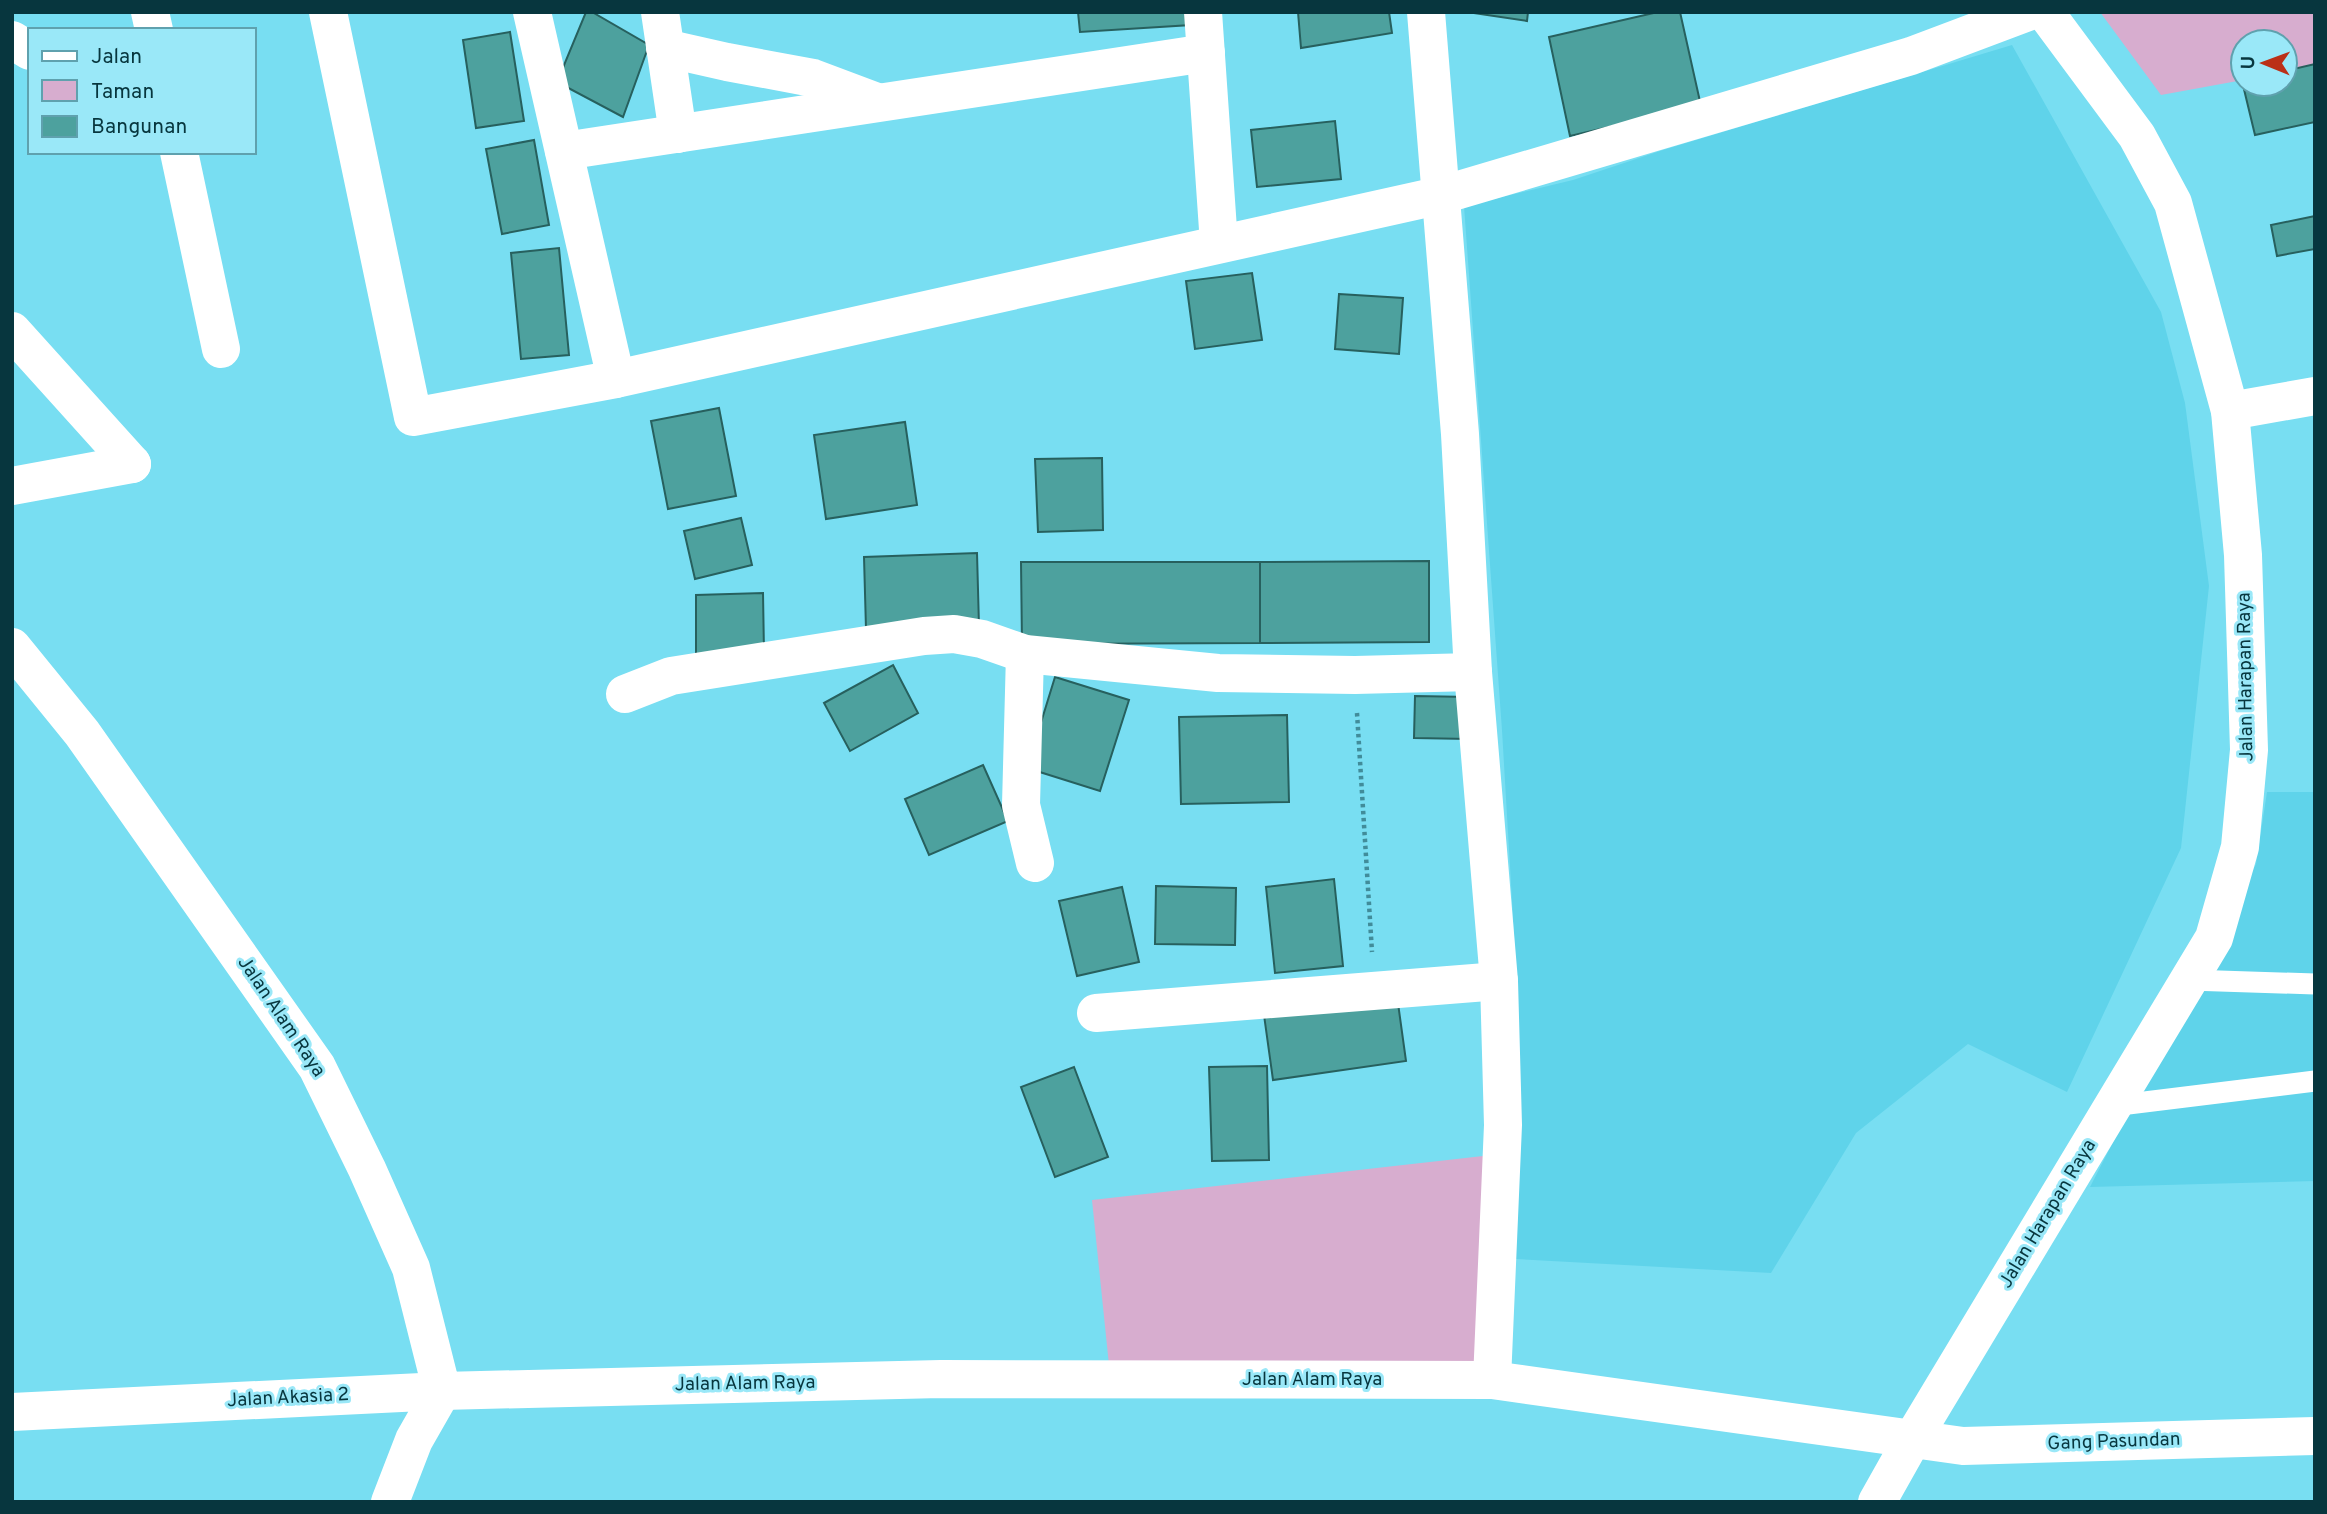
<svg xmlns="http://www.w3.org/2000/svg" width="2327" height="1514" viewBox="0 0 2327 1514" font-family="Overpass,sans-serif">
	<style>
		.built { fill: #5fd3ea }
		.green { fill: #d7adcf }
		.building { fill: #4da19e; stroke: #27605e; stroke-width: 2 }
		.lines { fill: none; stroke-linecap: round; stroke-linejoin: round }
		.path { stroke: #418c9a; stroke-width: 4.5; stroke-dasharray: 3.5 3.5; stroke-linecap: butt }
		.service { stroke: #fff; stroke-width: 21 }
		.minor { stroke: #fff; stroke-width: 38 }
		.tertiary { stroke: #fff; stroke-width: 38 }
		.primary { stroke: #fff; stroke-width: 38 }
		.labels { text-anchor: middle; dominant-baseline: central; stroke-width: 6; stroke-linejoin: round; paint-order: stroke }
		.street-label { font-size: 19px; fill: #07363e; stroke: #9ae8f8 }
	</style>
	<rect width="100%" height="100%" fill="#78def2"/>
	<g class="built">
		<path d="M2012,45L2161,312L2185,403L2209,586L2181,848L2067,1092L1968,1044L1856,1133L1771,1273L1516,1259L1515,952L1502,730L1464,206L1573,180L1663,150Z"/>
		<path d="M2267,792H2315V1181L2090,1187L2256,864Z"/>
	</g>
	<g class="green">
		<path d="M2100,12H2315V67L2285,72V42H2243V80L2161,95Z"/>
		<path d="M1492,1155L1474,1367L1109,1365L1092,1200Z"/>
	</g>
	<g class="building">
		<path d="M586,12H592L649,45L623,117L557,82Z"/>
		<path d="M1078,12H1190L1191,25L1080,32Z"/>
		<path d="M1298,12H1389L1392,33L1301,48Z"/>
		<path d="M1467,12H1528L1527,21Z"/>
		<path d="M1658,12H1680L1701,106L1570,136L1549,37Z"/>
		<path d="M510,32L524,121L476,128L463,40Z"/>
		<path d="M2315,64V122L2255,135L2242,81L2243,84H2285V71Z"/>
		<path d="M1335,121L1341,179L1257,187L1251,130Z"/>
		<path d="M534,140L549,225L502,234L486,149Z"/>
		<path d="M2315,216V249L2277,256L2271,225Z"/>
		<path d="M559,248L569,355L521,359L511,253Z"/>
		<path d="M1252,273L1262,340L1195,349L1186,281Z"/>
		<path d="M1339,294L1403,298L1399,354L1335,349Z"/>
		<path d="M719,408L736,496L668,509L651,421Z"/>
		<path d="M905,422L917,505L826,519L814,435Z"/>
		<path d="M1102,458L1103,530L1038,532L1035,459Z"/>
		<path d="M741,518L752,565L695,579L684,531Z"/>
		<path d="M977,553L979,626L866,629L864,557Z"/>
		<path d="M1429,561V642L1260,643V562Z"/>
		<path d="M1021,562H1260V643L1022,644Z"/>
		<path d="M763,593L764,653L696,654V595Z"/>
		<path d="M893,665L918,713L850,751L824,703Z"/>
		<path d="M1055,677L1129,700L1100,791L1027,768Z"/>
		<path d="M1415,696L1470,697L1469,739L1414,738Z"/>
		<path d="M1287,715L1289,802L1181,804L1179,717Z"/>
		<path d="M983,765L1008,821L929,855L905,799Z"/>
		<path d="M1334,879L1343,966L1275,973L1266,887Z"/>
		<path d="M1156,886L1236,888L1235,945L1155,944Z"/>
		<path d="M1122,887L1139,962L1077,976L1059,901Z"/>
		<path d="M1397,996L1406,1061L1273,1080L1264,1015Z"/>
		<path d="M1267,1066L1269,1160L1212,1161L1209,1067Z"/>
		<path d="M1074,1067L1108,1157L1055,1177L1021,1087Z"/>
	</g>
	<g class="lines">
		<path class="path" d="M1357,713L1372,952"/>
		<g class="service">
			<path d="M2189,980L2315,984"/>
			<path d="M2112,1106L2315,1081"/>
		</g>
		<g class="minor">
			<path d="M150,12L154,30"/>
			<path d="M328,12L413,417L616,379L1442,195L1911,56L2028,12"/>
			<path d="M532,12L616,379"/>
			<path d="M660,12L678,134"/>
			<path d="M1203,12L1219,244"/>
			<path d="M1426,12L1460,434L1473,672L1499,981L1503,1125L1492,1380"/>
			<path d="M12,40L30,51"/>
			<path d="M665,48L727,62L813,78L877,102"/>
			<path d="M564,151L1206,53"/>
			<path d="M179,152L221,349"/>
			<path d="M12,331L132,464"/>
			<path d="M12,486L132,464"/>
			<path d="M12,647L82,733L317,1067L367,1169L411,1268L442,1391L941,1379L1492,1380L1963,1446L2315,1436"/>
			<path d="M1025,654L1021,805L1035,863"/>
			<path d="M625,694L671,676L924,636L954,634L982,639L1025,654L1218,673L1355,675L1473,672"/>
			<path d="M1096,1013L1499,981"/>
			<path d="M12,1412L442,1391L414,1440L390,1502"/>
		</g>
		<path class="tertiary" d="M2230,411L2315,396"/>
		<path class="primary" d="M1877,1502L1913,1438L2214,938L2240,847L2249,750L2243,555L2230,411L2173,203L2137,136L2045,12"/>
	</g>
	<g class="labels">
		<g class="street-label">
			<text transform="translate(2246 677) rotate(-91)">Jalan Harapan Raya</text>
			<text transform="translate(281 1017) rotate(56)">Jalan Alam Raya</text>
			<text transform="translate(2048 1214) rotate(-59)">Jalan Harapan Raya</text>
			<text x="1312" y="1380">Jalan Alam Raya</text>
			<text transform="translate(745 1384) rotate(-1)">Jalan Alam Raya</text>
			<text transform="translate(288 1398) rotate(-3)">Jalan Akasia 2</text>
			<text transform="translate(2114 1442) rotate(-2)">Gang Pasundan</text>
		</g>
	</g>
	<rect width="2327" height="1514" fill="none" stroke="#07363e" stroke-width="28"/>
	<rect x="28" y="28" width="228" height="126" fill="#9ae8f8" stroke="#5fa1ae" stroke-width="2"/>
	<rect x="42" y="51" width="35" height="10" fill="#ffffff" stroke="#5fa1ae" stroke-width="2"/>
	<text x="91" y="63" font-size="21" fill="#07363e">Jalan</text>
	<rect x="42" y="80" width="35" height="21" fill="#d7adcf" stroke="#5fa1ae" stroke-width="2"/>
	<text x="91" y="98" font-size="21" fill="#07363e">Taman</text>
	<rect x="42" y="116" width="35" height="21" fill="#4da19e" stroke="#5fa1ae" stroke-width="2"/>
	<text x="91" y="133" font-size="21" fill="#07363e">Bangunan</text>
	<g transform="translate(2264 63) rotate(271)"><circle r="33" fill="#9ae8f8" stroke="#5fa1ae" stroke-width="2"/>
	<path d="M0-5L12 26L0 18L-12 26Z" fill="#bb3017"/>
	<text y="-10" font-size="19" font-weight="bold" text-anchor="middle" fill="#07363e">U</text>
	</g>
</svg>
